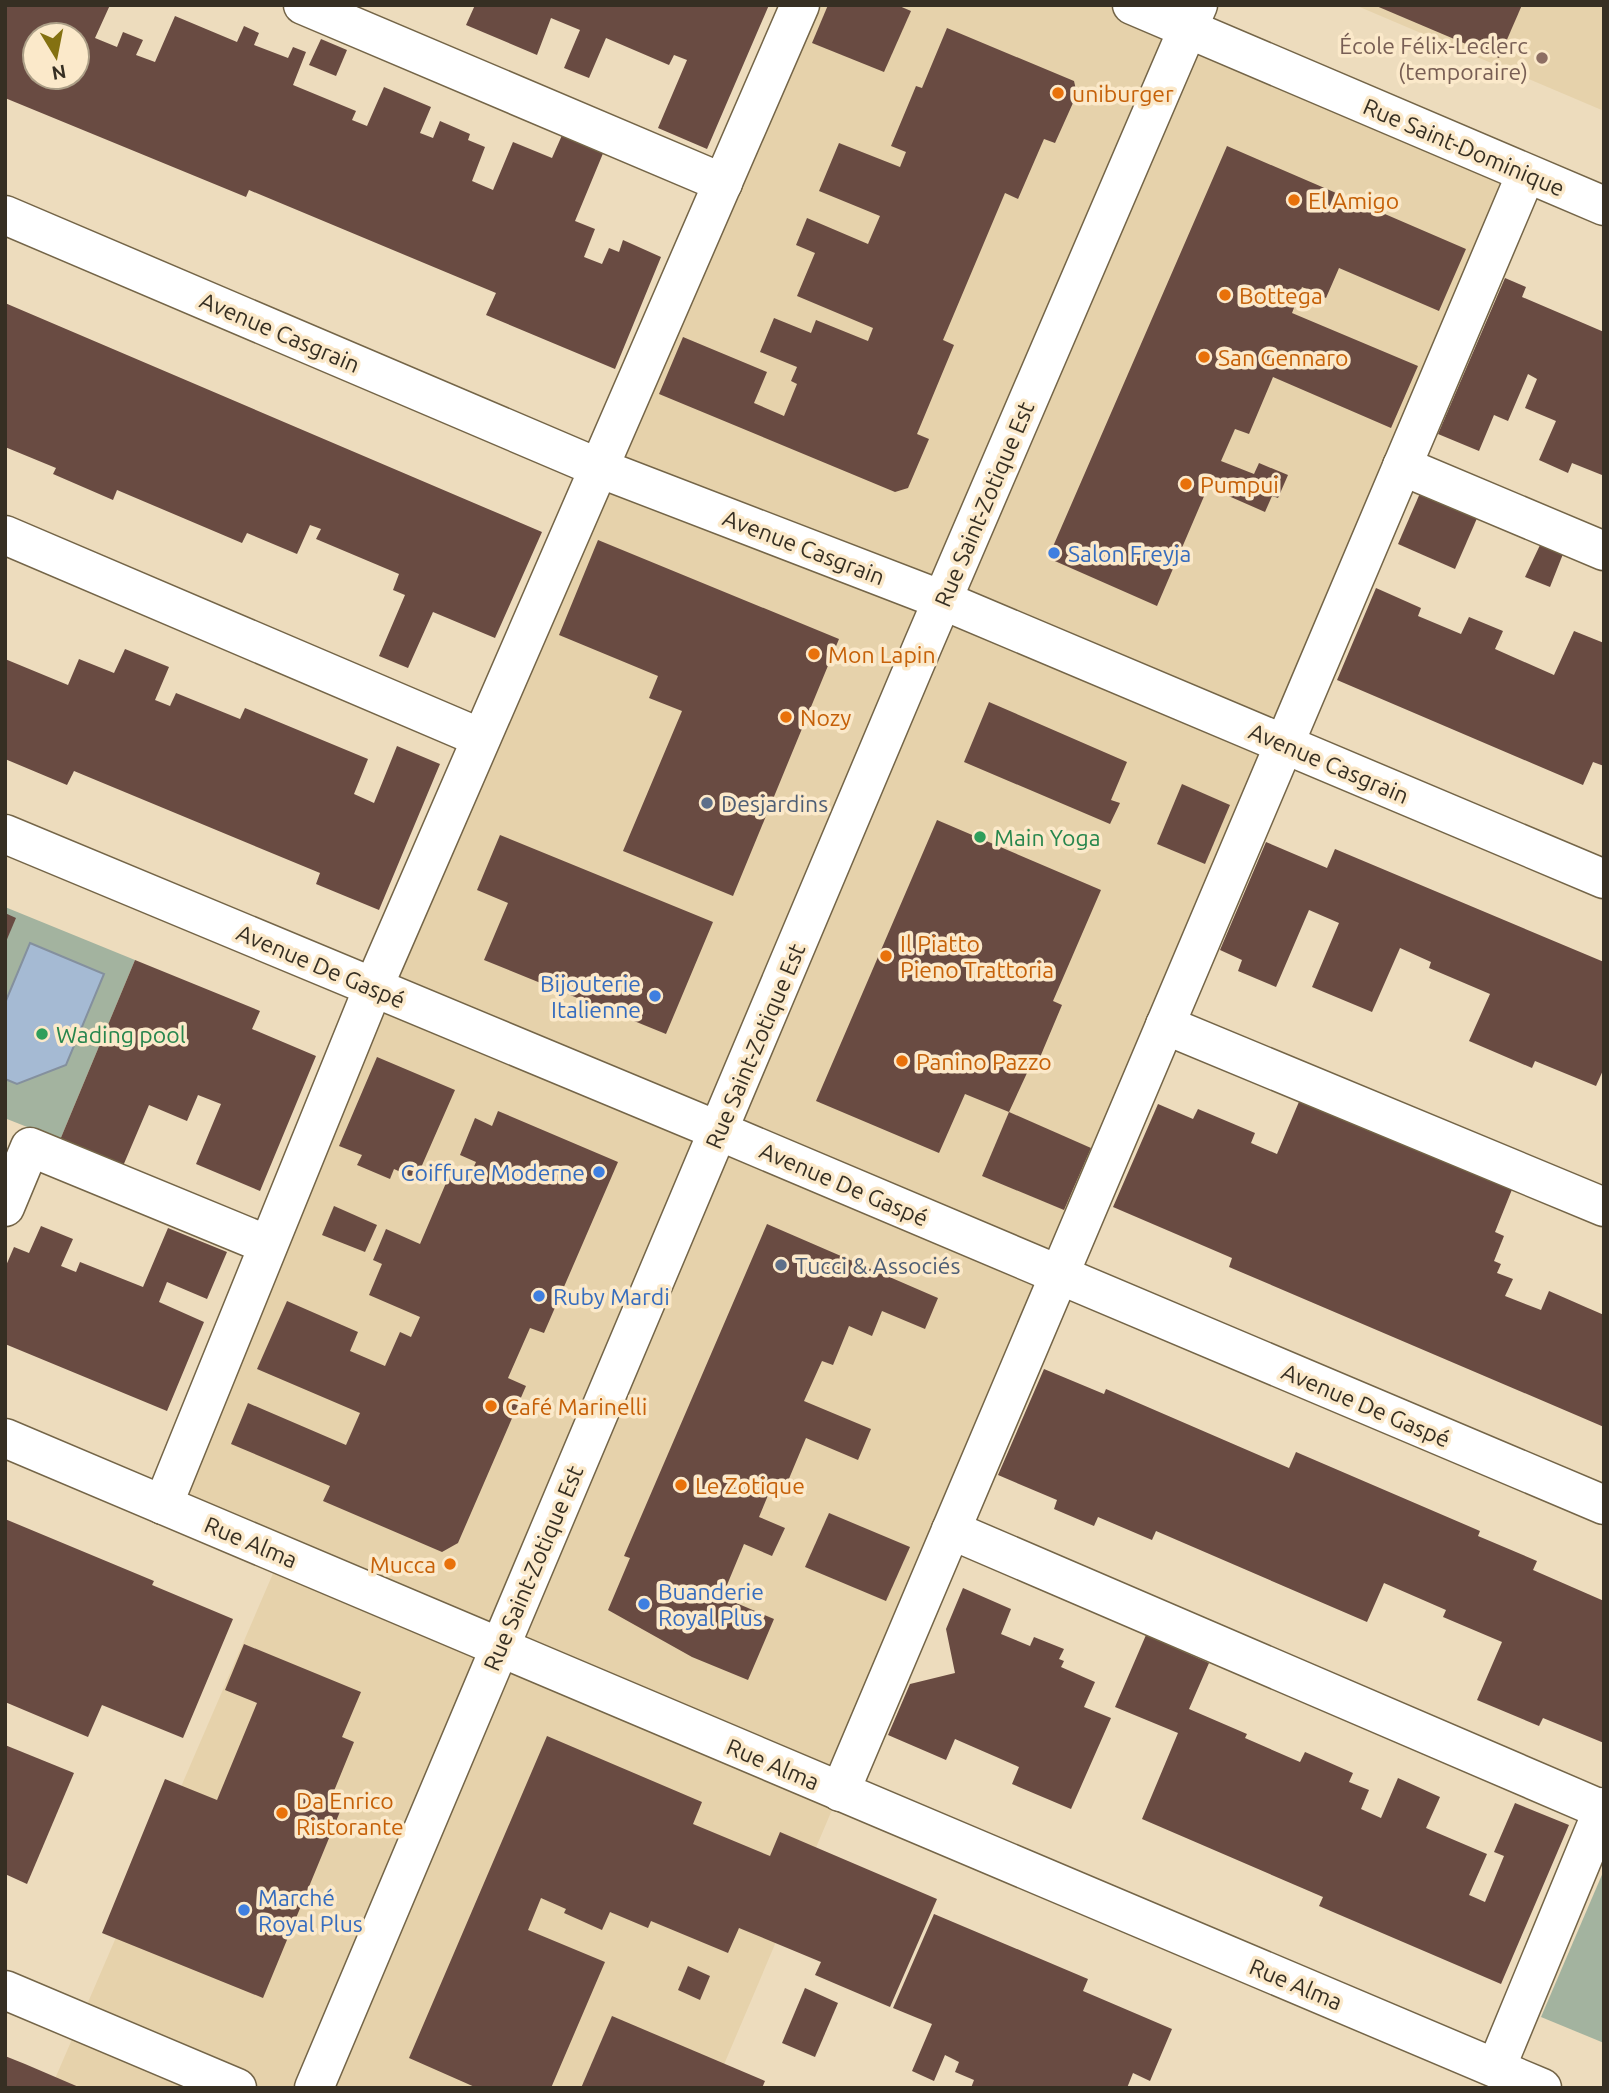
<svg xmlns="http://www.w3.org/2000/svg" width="1609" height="2093" viewBox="0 0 1609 2093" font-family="Ubuntu,sans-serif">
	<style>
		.built { fill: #e6d2ab }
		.green { fill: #a3b39f }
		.water { fill: #a5bad3; stroke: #84909e; stroke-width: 2 }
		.building { fill: #694b42; fill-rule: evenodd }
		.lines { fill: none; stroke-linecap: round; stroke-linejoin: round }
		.minor-casing { stroke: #746548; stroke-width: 41 }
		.minor { stroke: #fff; stroke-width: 38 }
		.education-dot { fill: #8d6e63; stroke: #fbe9ca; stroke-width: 2.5 }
		.food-dot { fill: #e8710a; stroke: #fbe9ca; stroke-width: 2.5 }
		.shop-dot { fill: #3f7fe0; stroke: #fbe9ca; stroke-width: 2.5 }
		.service-dot { fill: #5c6f8a; stroke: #fbe9ca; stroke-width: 2.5 }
		.leisure-dot { fill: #2e9e5b; stroke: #fbe9ca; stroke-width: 2.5 }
		.labels { text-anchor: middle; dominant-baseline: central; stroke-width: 7; stroke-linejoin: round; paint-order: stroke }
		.education-label { font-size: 23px; fill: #785e54; stroke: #fbe9ca; text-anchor: end }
		.food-label { font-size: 23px; fill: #c56008; stroke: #fbe9ca; text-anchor: start }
		.street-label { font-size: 23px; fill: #362f23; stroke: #fbe9ca }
		.shop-label { font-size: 23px; fill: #366cbe; stroke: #fbe9ca; text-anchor: start }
		.service-label { font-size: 23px; fill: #4e5e75; stroke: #fbe9ca; text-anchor: start }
		.leisure-label { font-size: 23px; fill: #27864d; stroke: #fbe9ca; text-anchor: start }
	</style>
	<rect width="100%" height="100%" fill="#eddcbd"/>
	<g class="built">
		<path d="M802,5H1132L1526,174L714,2088H51L281,1555L163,1505Z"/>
		<path d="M1355,5H1604V111Z"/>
	</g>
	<g class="green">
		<path d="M5,907L135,960L60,1140L7,1119L5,1123Z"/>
		<path d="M1604,1870V2043L1541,2017Z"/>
	</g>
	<path class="water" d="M30,943L104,974L66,1065L17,1084L5,1079V1003Z"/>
	<g class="building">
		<path d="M5,5H110L95,38L117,47L123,32L143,40L136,55L155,62L175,16L237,42L244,26L259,33L254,45L288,58L293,47L306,52L293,85L356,111L352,120L367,126L384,87L431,107L420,133L433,138L440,121L470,134L468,140L485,147L472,181L493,190L513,142L552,158L563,133L604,151L575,221L595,229L584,257L602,264L609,248L619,252L623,240L661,257L615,369L486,315L496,293L249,190L246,197L5,98ZM35,35H77V77H35Z"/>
		<path d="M475,5H769L707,149L658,128L687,60L674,55L669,65L606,38L589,78L564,68L580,30L551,18L537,55L466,25Z"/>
		<path d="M828,5H897L911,11L884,72L812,43Z"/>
		<path d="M1374,5H1522L1499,58Z"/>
		<path d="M947,28L1074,81L1077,94L1055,143L1044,139L1018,199L1005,193L943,340L954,345L917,434L929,439L908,488L895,492L659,394L683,337L767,372L754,403L784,416L797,384L791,381L797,367L760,352L774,318L811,333L816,320L868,341L873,328L797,296L815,253L796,245L807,218L868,244L880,216L819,191L839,143L900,167L906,152L891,146L916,86L922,88Z"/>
		<path d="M321,39L347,50L336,76L309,65Z"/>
		<path d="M1227,146L1466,249L1439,311L1339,268L1326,298L1302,287L1292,313L1418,366L1391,428L1273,377L1249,434L1235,429L1221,461L1254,474L1259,463L1288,475L1278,498L1272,496L1265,512L1208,487L1157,606L1048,558Z"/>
		<path d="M1505,278L1526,287L1522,297L1604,332L1602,475L1572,463L1568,473L1539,460L1556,421L1525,408L1537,379L1528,374L1508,421L1494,415L1479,451L1438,434Z"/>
		<path d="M5,303L542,532L495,638L433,612L408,668L379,656L405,595L393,590L399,574L316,539L321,529L310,525L297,554L247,533L242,543L117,490L113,500L53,474L56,468L5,447Z"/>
		<path d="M1421,491L1478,516L1455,569L1398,544Z"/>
		<path d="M598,540L839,639L733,896L623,851L682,711L649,698L658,676L559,635Z"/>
		<path d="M1540,545L1563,554L1550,587L1525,577Z"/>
		<path d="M1376,588L1421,608L1418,616L1461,634L1469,617L1503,631L1495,649L1554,675L1574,631L1604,643V766L1593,762L1583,785L1337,680Z"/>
		<path d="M125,649L169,667L155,700L170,706L176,693L240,719L245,708L368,759L354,794L374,803L397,746L440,764L379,910L316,884L320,873L74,771L67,785L5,759V659L68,685L79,659L114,673Z"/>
		<path d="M989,702L1127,762L1111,800L1120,803L1110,824L964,762Z"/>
		<path d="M1182,784L1230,805L1205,864L1157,844Z"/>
		<path d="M937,820L1101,890L1053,1001L1062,1005L1038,1062L1033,1060L1009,1112L965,1094L939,1153L816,1101Z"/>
		<path d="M500,835L713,922L666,1034L484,960L508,903L477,890Z"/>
		<path d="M1266,842L1327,868L1335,849L1604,962V1068L1596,1086L1535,1061L1532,1068L1469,1041L1490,994L1429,968L1431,962L1400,948L1372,1012L1312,987L1339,923L1309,910L1276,987L1238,971L1242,960L1220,950Z"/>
		<path d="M5,913L16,918L5,944Z"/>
		<path d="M135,960L260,1011L252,1029L316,1056L260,1191L196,1164L221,1104L198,1095L187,1121L149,1105L123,1166L60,1140Z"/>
		<path d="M377,1057L455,1090L416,1179L394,1169L390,1179L357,1165L362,1155L339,1146Z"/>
		<path d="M1301,1097L1513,1187L1495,1232L1504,1236L1494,1261L1501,1264L1497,1273L1513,1279L1505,1296L1541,1310L1549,1291L1604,1315V1427L1229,1267L1232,1258L1113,1207L1158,1104L1193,1119L1198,1109L1255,1133L1251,1143L1277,1154Z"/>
		<path d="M498,1111L618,1162L544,1333L530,1328L508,1378L526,1386L458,1543L442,1552L323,1501L330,1486L231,1444L248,1403L346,1445L360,1413L257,1369L287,1301L358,1332L350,1351L385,1366L400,1332L411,1337L420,1317L369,1295L382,1264L373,1260L386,1229L420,1244L449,1176L466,1184L476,1162L460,1155L475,1118L492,1126Z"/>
		<path d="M1009,1112L1091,1148L1064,1210L982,1176Z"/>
		<path d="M334,1206L377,1225L365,1252L322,1235Z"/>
		<path d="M767,1224L938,1298L925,1329L882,1311L872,1336L849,1326L833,1365L822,1361L804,1401L871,1429L858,1460L806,1438L783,1493L771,1488L759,1517L785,1528L772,1556L744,1544L722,1597L774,1619L748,1680L692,1657L608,1610L630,1558L624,1556Z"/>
		<path d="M41,1226L73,1239L61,1266L76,1272L80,1262L143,1287L168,1228L227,1252L207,1299L167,1282L159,1302L204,1322L167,1411L5,1344V1268L14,1247L29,1253Z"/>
		<path d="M1044,1369L1104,1394L1106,1389L1289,1468L1296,1452L1480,1531L1478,1536L1537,1561L1533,1570L1604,1601V1743L1543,1718L1539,1726L1477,1700L1502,1642L1443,1617L1446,1610L1384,1583L1367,1622L1156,1531L1152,1540L1098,1517L1094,1526L1054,1509L1057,1500L998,1475Z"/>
		<path d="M829,1513L910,1547L886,1601L805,1567Z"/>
		<path d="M5,1519L154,1581L152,1585L233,1619L183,1738L102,1705L88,1737L5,1702Z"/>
		<path d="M963,1588L1011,1609L1001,1634L1030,1646L1034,1637L1064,1649L1059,1659L1064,1661L1061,1667L1095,1682L1084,1707L1111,1718L1071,1809L1012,1784L1019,1767L955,1739L946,1760L888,1735L910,1684L955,1673L946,1629Z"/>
		<path d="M1146,1635L1209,1663L1189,1709L1247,1734L1245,1738L1300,1762L1305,1752L1353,1773L1349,1782L1369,1790L1361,1809L1381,1818L1398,1778L1440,1797L1426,1828L1487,1854L1469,1895L1485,1902L1504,1856L1494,1852L1515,1803L1569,1825L1501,1984L1319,1906L1323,1897L1142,1819L1178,1733L1115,1707Z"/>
		<path d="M244,1644L361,1692L342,1737L354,1742L334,1791L346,1797L263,1998L102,1933L165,1779L217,1800L257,1703L225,1690Z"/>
		<path d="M547,1736L702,1802L693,1824L770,1856L780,1832L937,1899L890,2007L815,1975L821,1962L739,1928L728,1953L651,1921L648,1928L610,1912L602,1930L564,1913L566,1909L541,1898L528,1930L605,1962L551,2088H477L409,2058Z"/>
		<path d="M5,1745L74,1773L27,1884L5,1874Z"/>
		<path d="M934,1914L1088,1979L1083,1991L1172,2029L1150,2081L1133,2073L1127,2088H971L974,2080L955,2072L959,2062L945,2055L934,2081L912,2071L932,2024L893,2008Z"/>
		<path d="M688,1966L710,1976L700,2000L678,1990Z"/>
		<path d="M805,1988L838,2003L815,2057L782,2043Z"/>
		<path d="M612,2016L765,2081L762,2088H581Z"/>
		<path d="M5,2056L25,2064L81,2088H5Z"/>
	</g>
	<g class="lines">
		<defs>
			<g id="minor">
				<path d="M303,5L723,183"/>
				<path d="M1132,5L1604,206"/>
				<path d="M5,215L599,468L942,600L1604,879"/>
				<path d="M1402,466L1604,551"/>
				<path d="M5,535L481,738"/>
				<path d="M5,834L719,1131L1604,1505"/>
				<path d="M1165,1025L1604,1207"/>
				<path d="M5,1207L30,1147L268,1245"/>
				<path d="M5,1438L1542,2088"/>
				<path d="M163,1505L373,988L800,5"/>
				<path d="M951,1530L1603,1810"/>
				<path d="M840,1792L1526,174"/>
				<path d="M5,1990L237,2088"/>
				<path d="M1496,2068L1604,1807"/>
				<path d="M314,2088L923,645L1198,5"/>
			</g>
		</defs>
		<use href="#minor" class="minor-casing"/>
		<use href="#minor" class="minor"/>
	</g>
	<circle class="education-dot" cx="1542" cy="58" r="7"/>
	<g class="food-dot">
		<circle cx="1058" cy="93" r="7"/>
		<circle cx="1294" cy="200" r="7"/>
		<circle cx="1225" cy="295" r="7"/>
		<circle cx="1204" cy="357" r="7"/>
		<circle cx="1186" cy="484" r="7"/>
		<circle cx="814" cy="654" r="7"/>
		<circle cx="786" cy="717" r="7"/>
		<circle cx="886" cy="956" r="7"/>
		<circle cx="902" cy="1061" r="7"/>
		<circle cx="491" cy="1406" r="7"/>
		<circle cx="681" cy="1485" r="7"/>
		<circle cx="450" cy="1564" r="7"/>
		<circle cx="282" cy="1813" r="7"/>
	</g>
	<g class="shop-dot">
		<circle cx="1054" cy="553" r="7"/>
		<circle cx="655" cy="996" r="7"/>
		<circle cx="599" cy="1172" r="7"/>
		<circle cx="539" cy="1296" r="7"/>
		<circle cx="644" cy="1604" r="7"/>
		<circle cx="244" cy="1910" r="7"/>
	</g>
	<g class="service-dot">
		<circle cx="707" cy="803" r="7"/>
		<circle cx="781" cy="1265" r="7"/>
	</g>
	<g class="leisure-dot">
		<circle cx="980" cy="837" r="7"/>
		<circle cx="42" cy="1034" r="7"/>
	</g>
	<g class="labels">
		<g class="education-label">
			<text x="1528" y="45">École Félix-Leclerc<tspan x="1528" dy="26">(temporaire)</tspan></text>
		</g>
		<g class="food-label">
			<text x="1072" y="93">uniburger</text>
			<text x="1308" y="200">El Amigo</text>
			<text x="1239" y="295">Bottega</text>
			<text x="1218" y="357">San Gennaro</text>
			<text x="1200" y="484">Pumpui</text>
			<text x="828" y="654">Mon Lapin</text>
			<text x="800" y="717">Nozy</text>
			<text x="900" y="943">Il Piatto<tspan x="900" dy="26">Pieno Trattoria</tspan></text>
			<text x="916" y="1061">Panino Pazzo</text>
			<text x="505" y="1406">Café Marinelli</text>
			<text x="695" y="1485">Le Zotique</text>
			<text x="436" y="1564" text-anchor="end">Mucca</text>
			<text x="296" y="1800">Da Enrico<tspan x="296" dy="26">Ristorante</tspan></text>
		</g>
		<g class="street-label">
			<text transform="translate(1464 147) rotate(23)">Rue Saint-Dominique</text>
			<text transform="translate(280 332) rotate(23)">Avenue Casgrain</text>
			<text transform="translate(984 504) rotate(-67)">Rue Saint-Zotique Est</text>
			<text transform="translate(804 547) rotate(21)">Avenue Casgrain</text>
			<text transform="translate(1329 763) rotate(23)">Avenue Casgrain</text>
			<text transform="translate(321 966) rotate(23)">Avenue De Gaspé</text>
			<text transform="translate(755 1046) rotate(-67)">Rue Saint-Zotique Est</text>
			<text transform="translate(844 1184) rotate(23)">Avenue De Gaspé</text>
			<text transform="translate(1366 1405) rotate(23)">Avenue De Gaspé</text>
			<text transform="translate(251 1542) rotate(23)">Rue Alma</text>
			<text transform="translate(533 1568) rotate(-67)">Rue Saint-Zotique Est</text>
			<text transform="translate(773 1764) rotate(23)">Rue Alma</text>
			<text transform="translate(1296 1984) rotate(23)">Rue Alma</text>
		</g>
		<g class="shop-label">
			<text x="1068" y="553">Salon Freyja</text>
			<text x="641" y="983" text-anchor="end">Bijouterie<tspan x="641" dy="26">Italienne</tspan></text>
			<text x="585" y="1172" text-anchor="end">Coiffure Moderne</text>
			<text x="553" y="1296">Ruby Mardi</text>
			<text x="658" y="1591">Buanderie<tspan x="658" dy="26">Royal Plus</tspan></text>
			<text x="258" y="1897">Marché<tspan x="258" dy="26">Royal Plus</tspan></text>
		</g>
		<g class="service-label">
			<text x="721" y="803">Desjardins</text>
			<text x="795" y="1265">Tucci &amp; Associés</text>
		</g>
		<g class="leisure-label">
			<text x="994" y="837">Main Yoga</text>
			<text x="56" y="1034">Wading pool</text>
		</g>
	</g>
	<rect width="1609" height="2093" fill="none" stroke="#362f23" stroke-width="14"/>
	<g transform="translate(56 56) rotate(170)"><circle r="33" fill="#fbe9ca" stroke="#ac9f87" stroke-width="2"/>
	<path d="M0-5L12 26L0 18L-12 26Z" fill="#847111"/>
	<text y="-10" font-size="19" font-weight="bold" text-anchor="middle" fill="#362f23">N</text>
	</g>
</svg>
